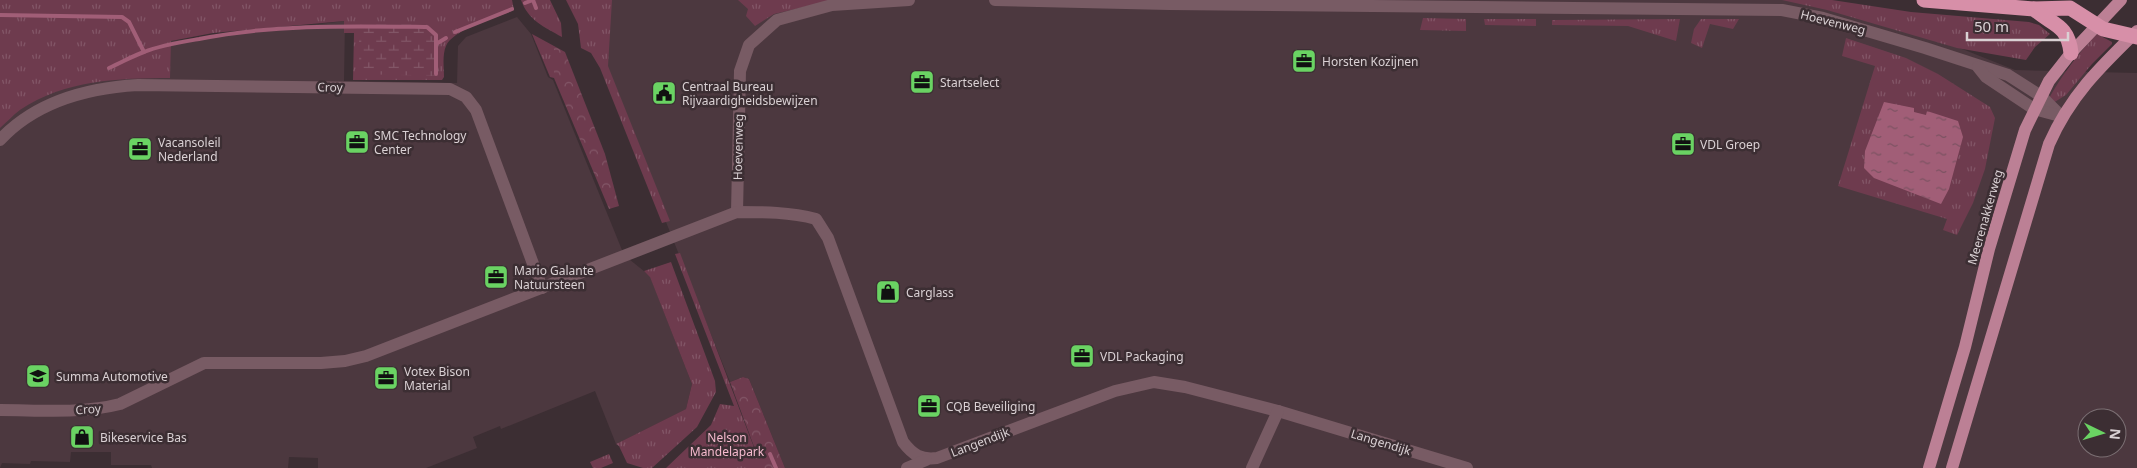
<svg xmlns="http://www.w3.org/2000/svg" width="2137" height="468" viewBox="0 0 2137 468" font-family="'Noto Sans',sans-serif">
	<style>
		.built { fill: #4c383f; fill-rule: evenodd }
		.grass { fill: url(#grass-tufts) }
		.forest { fill: url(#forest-crowns) }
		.wetland { fill: url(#wetland-marsh) }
		.water { fill: url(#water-ripples) }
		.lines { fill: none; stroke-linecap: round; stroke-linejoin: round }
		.stream { stroke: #a15e77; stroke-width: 4 }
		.minor { stroke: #785b64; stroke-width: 12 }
		.major { stroke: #bc8095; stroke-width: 12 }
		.highway { stroke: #d78fa8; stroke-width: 15 }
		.labels { text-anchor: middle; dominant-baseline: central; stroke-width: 5; stroke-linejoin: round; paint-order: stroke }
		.street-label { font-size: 12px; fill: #dad1d4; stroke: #3c2e33 }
		.poi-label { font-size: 12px; fill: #dad1d4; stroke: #3c2e33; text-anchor: start }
		.park-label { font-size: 12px; fill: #f6bace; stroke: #3c2e33 }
	</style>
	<defs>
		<pattern id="grass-tufts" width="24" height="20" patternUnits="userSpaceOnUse" patternTransform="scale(1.25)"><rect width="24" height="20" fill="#6e3b4e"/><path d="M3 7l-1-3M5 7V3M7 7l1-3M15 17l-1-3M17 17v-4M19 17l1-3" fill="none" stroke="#825667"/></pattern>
		<pattern id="forest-crowns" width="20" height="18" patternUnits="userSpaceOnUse" patternTransform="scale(1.25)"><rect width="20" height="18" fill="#6e3b4e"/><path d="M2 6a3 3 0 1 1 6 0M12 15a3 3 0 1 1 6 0" fill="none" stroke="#825667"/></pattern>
		<pattern id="wetland-marsh" width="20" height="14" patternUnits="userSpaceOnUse" patternTransform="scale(1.25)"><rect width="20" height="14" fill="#6e3b4e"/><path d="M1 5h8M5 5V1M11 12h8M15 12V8" fill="none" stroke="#825667"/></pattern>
		<pattern id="water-ripples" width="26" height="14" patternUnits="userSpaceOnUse" patternTransform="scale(1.25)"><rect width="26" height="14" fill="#a15e77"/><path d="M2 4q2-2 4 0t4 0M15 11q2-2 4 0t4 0" fill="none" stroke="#7b5261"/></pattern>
	</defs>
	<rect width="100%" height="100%" fill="#3c2e33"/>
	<g class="built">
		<path d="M608,0H1809L1932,37L2015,70L2137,73V468H785L749,379L743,377L730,382L604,67ZM2087,418H2117V448H2087Z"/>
		<path d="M517,17L531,34L548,77L553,80L624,255L650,276L692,384L686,409L616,444L595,391L501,429L500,426L473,437L477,448L426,468H318V458L289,457L288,468H152L151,465H111V452H71L70,462L31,461L30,464L2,463L0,468V127L9,117L38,98L171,41L345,21L344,81L457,83L458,46L466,37Z"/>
	</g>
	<g class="grass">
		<path d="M0,0H512L514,10C497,18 453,29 446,46C442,55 444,68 444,77L442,80H353L354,33H344V21L213,33L171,41L170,78C119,78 64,80 20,110C13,115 7,122 0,128Z"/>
		<path d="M521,0H550L561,23L562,37C544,27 528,20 521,0Z"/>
		<path d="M566,0H612L608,66L670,221L662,223L600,68L591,53L581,48L578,24Z"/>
		<path d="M717,0H834L774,14L755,26L746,16L748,9L738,0Z"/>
		<path d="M1726,0H1832L1911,12L2029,22L2039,25L2050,34L2035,47L2026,60L1957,48L1827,10L1782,0Z"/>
		<path d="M1423,18L1466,19V31L1420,30Z"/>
		<path d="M1484,19H1536V26L1485,25Z"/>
		<path d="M1680,19L1676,41L1628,26L1552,25V20Z"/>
		<path d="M1701,19H1739L1733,29L1710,24L1702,48L1691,43L1694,29Z"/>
		<path d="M532,34L554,46V78L550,77Z"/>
		<path d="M2097,34L2112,42V44L2092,64L2066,95L2053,103L2049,98C2063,74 2078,53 2097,34Z"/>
		<path d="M1846,38L1906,58L1938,74L1990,107L1995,118L1985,169L1973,203L1957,235L1943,230L1947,219L1838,186L1875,66L1842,56Z"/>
		<path d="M680,253L755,450L769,468H666L711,425L720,404L734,406L675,254Z"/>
		<path d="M671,262L715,381L716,392L697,427L652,468H643L627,463L619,446L616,444L686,409L692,384L650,277L644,271Z"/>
		<path d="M609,454L613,463L601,468H593L590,462Z"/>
	</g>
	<g class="forest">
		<path d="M554,46L565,52L605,154L619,206L609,209L554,78Z"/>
		<path d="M743,377L749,379L785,468H762L730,382Z"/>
	</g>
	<path class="wetland" d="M361,24H426L438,32V74L435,76L359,74V28Z"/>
	<path class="water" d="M1884,102L1914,108V112L1926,115L1927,111L1958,121L1963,137L1949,189L1941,204L1874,178L1864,168L1865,151Z"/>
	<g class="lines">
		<g class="stream">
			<path d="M533,0L536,8"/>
			<path d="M525,3L533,0"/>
			<path d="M0,15L122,17L129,22L144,52"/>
			<path d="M455,32L512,9"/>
			<path d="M436,44L446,38"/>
			<path d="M109,68C121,63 132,56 144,52C161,45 181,42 199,39C274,24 351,26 427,27L436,35V74"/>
			<path d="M770,454L776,468"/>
		</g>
		<g class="minor">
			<path d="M995,0L1169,4L1782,10L1823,18L1925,48L2008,75L2041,96L2062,117"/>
			<path d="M1978,67L1986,77L2034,109L2060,116"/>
			<path d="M0,140C36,101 87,88 138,85L450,89L466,97L476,110L542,288"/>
			<path d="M737,212L740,71L749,45L777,20L832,5L909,0"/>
			<path d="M0,410C40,410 81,414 120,404L204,363H321L345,361L366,356L737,212C764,212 790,212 816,219L828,238L903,442C913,455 921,460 937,458L1115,391L1154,382L1185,387L1278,411L1467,468"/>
			<path d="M907,468L926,460"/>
			<path d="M1252,468L1278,411"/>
		</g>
		<g class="major">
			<path d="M1929,468L1965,347L1989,249L2025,130L2049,81L2071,53L2121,0"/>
			<path d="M1952,468L2049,144C2070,96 2100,67 2137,31"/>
		</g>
		<g class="highway">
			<path d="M1924,0L2034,9L2070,8L2103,29L2137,37"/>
			<path d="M2034,9C2052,25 2068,24 2071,53"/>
		</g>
	</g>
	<defs>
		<symbol id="office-square" viewBox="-11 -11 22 22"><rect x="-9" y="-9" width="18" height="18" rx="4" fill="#6ad363" stroke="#3c2e33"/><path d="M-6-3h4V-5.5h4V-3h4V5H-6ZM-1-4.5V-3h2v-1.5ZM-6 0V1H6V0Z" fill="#111"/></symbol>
		<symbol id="civic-square" viewBox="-11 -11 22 22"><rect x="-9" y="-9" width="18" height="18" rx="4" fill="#6ad363" stroke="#3c2e33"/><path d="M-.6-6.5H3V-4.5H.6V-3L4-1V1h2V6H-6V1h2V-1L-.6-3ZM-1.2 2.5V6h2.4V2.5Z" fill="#111"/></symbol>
		<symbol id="shop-square" viewBox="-11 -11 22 22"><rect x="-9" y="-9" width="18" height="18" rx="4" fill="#6ad363" stroke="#3c2e33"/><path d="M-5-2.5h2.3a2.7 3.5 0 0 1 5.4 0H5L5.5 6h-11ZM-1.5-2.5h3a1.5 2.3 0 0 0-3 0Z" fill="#111"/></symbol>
		<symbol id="university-square" viewBox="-11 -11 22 22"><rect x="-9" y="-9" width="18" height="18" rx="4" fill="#6ad363" stroke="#3c2e33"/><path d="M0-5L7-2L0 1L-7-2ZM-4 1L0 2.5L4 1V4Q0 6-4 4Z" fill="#111"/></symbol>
	</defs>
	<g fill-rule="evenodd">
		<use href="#office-square" x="1290" y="47" width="28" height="28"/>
		<use href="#office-square" x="908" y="68" width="28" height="28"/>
		<use href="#civic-square" x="650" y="79" width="28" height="28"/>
		<use href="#office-square" x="343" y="128" width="28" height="28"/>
		<use href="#office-square" x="1669" y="130" width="28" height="28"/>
		<use href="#office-square" x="126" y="135" width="28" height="28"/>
		<use href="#office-square" x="482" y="263" width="28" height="28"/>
		<use href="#shop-square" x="874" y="278" width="28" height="28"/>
		<use href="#office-square" x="1068" y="342" width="28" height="28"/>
		<use href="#university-square" x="24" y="362" width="28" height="28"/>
		<use href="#office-square" x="372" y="364" width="28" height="28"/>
		<use href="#office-square" x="915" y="392" width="28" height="28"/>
		<use href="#shop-square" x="68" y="423" width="28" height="28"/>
	</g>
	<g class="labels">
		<g class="street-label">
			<text transform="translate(1833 22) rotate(14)">Hoevenweg</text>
			<text transform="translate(330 87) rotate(1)">Croy</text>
			<text transform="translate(738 147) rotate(-89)">Hoevenweg</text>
			<text transform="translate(1985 217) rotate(-74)">Meerenakkerweg</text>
			<text transform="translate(88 409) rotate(-4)">Croy</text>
			<text transform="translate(980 442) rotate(-21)">Langendijk</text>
			<text transform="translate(1381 442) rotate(17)">Langendijk</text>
		</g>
		<g class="poi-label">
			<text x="1322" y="61">Horsten Kozijnen</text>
			<text x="940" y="82">Startselect</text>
			<text x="682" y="86">Centraal Bureau<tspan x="682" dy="14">Rijvaardigheidsbewijzen</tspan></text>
			<text x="374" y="135">SMC Technology<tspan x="374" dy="14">Center</tspan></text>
			<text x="158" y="142">Vacansoleil<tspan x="158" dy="14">Nederland</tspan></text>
			<text x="1700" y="144">VDL Groep</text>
			<text x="514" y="270">Mario Galante<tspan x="514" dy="14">Natuursteen</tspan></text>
			<text x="906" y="292">Carglass</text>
			<text x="1100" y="356">VDL Packaging</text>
			<text x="404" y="371">Votex Bison<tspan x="404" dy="14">Material</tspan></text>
			<text x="56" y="376">Summa Automotive</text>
			<text x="946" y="406">CQB Beveiliging</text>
			<text x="100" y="437">Bikeservice Bas</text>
		</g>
		<g class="park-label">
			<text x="727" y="437">Nelson<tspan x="727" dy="14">Mandelapark</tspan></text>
		</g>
	</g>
	<g transform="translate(2102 433) rotate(95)"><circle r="24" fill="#3c2e33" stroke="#7b6f73"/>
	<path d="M0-4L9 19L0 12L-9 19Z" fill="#6ad363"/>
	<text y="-8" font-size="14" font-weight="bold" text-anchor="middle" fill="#dad1d4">N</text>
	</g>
	<path d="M1967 32v8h101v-8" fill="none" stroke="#dad1d4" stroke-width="2.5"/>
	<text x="1974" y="32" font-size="15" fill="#dad1d4" stroke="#3c2e33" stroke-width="4" paint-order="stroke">50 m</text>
</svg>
